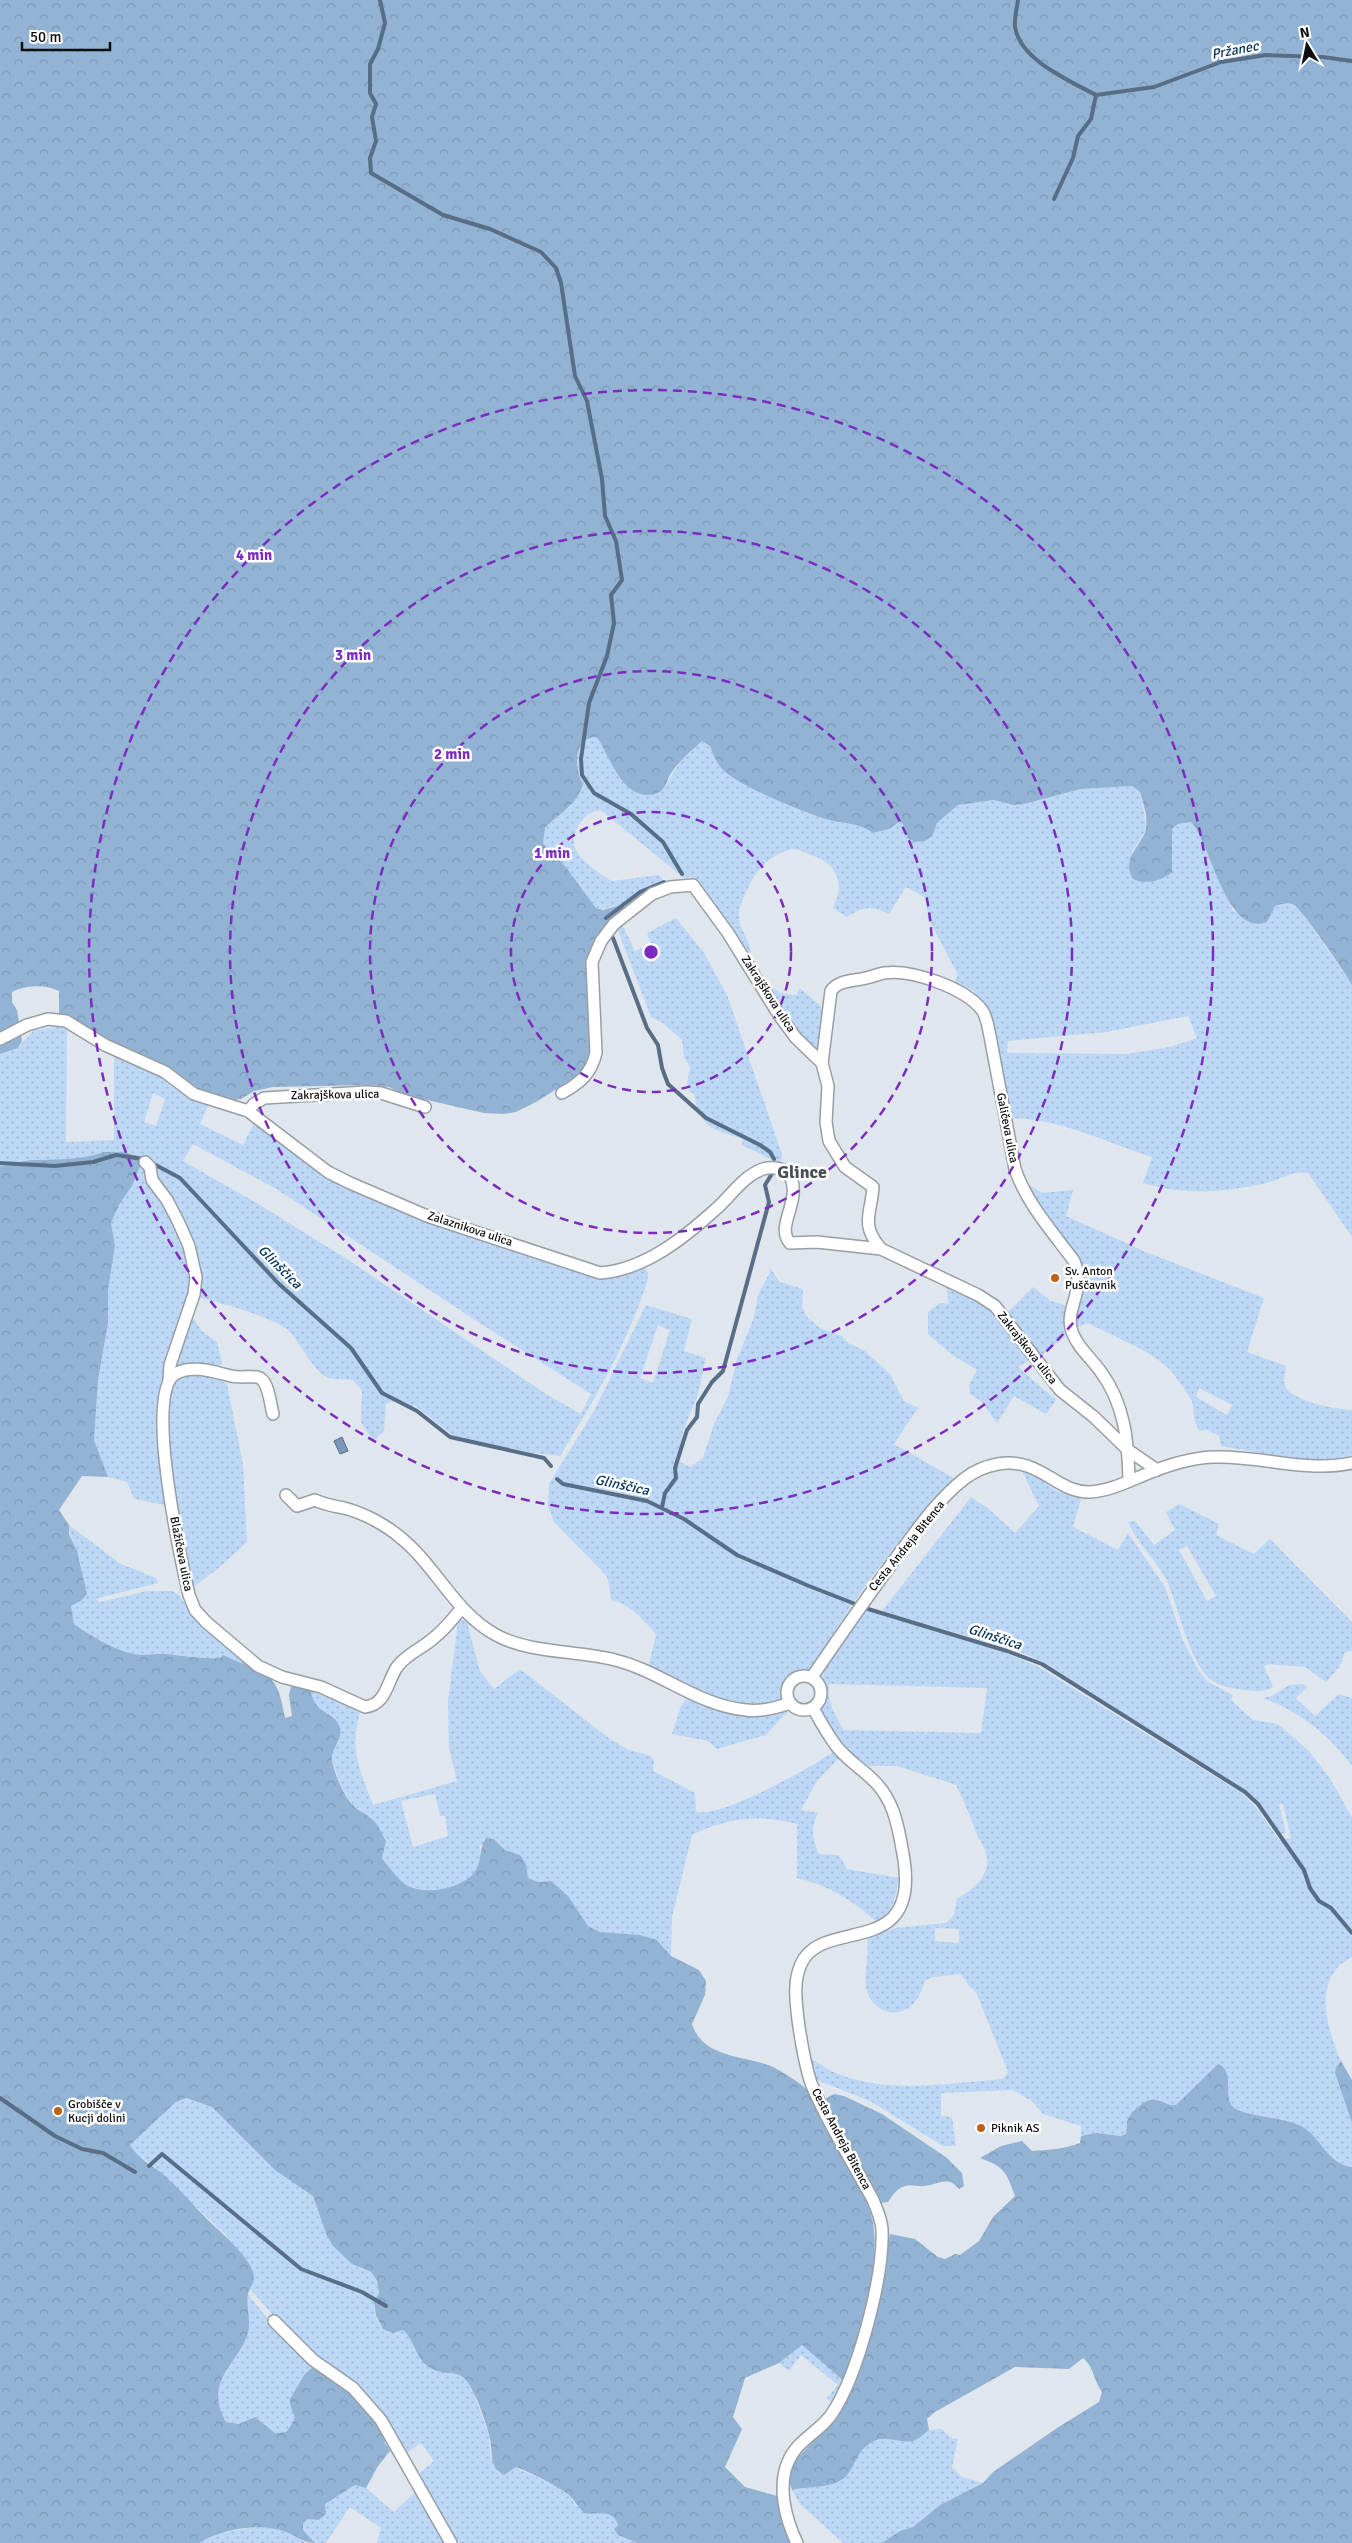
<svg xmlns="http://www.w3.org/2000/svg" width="1352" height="2543" viewBox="0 0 1352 2543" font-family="Signika,sans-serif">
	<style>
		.grass { fill: url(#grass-dots); fill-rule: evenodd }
		.forest { fill: url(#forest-crowns) }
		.water { fill: #7997b8; stroke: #586e86 }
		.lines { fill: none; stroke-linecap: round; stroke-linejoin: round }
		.stream { stroke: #586e86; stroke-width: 4 }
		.minor-casing { stroke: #989ea5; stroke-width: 14 }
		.minor { stroke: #fff; stroke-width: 11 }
		.ring { fill: none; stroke: #7b2cbf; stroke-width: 2.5; stroke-dasharray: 9 6 }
		.poi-dot { fill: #be6015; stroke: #fff; stroke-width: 2 }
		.labels { text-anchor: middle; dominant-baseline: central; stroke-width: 5; stroke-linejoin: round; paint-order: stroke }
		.street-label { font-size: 12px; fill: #0c0e10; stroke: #fff }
		.poi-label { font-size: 12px; fill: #0c0e10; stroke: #fff; text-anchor: start }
		.water-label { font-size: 14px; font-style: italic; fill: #00325c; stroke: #fff }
		.district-label { font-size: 18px; font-weight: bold; fill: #494f54; stroke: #fff }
		.centre { fill: #7b2cbf; stroke: #fff; stroke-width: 2.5 }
		.ring-label { font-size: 15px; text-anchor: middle; font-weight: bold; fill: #7b2cbf; stroke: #fff; stroke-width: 5; stroke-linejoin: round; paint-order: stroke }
	</style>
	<defs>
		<pattern id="grass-dots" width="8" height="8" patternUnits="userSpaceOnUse" patternTransform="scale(1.25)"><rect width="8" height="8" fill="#bcd8f6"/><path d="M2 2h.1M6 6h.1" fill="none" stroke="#a0b8d2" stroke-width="1.8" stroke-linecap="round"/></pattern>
		<pattern id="forest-crowns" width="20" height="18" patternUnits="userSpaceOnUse" patternTransform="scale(1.25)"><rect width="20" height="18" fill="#93b3d4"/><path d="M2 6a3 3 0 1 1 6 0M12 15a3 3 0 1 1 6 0" fill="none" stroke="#7e99b5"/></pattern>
	</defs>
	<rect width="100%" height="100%" fill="#e0e6ed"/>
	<g class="grass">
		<path d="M588,737H597L609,755L618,776L662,791L680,762L702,741L710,746L715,760C745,779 775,800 808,813C829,821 855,819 873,833L889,829L899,822L903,824L908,838L933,835L937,823L958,805L994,800L1013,805L1024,804L1081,789L1132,786L1140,792L1146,824L1145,831L1132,852L1130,874L1157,880L1172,872V829L1178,824L1191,822L1203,839L1233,911L1267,922L1274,906L1284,903L1294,905L1304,915L1352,985V1237L1308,1173C1294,1170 1281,1179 1267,1183C1226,1192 1184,1196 1143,1183L1152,1157C1101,1141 1063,1119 1008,1118L998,1061L974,999L975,991L954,982L958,975L928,918L926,898L906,887L889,914C873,905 861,907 847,917L833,908C846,883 837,864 811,855C806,853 798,849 793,849C771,853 755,871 747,890C743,899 739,907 739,916C739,929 749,939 751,952L747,957L719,912L690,877L684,878L602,811C585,808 568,835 576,850C582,862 600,874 612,881L659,875L666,883L626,908C616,903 607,911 596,908L565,866L543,843L542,836L545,828L571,806L583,784C575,770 573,748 588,737ZM1188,1016L1197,1038L1170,1047L1126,1054L1007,1053L1008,1041L1107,1032Z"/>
		<path d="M676,918L704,953L727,995L782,1154L781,1164L742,1145L743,1139C713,1129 700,1129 694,1094L689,1091L687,1083L690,1067L684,1057L682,1040L664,1024L651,1017L617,928L622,924L635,951L651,944L647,933Z"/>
		<path d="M762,982L781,993L796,995L800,988L825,1010L820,1050L816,1052L802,1040Z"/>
		<path d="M60,1026L67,1029L66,1142L114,1140V1054L156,1070L195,1098L208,1105L200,1124L243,1145L254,1123L327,1176L595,1276L614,1277L645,1268L648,1273L647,1282C627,1344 594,1401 560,1456L527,1452L454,1436L414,1405L412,1410C403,1406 396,1398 386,1404L384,1431L373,1441L361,1422L362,1391L353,1380C345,1379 337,1380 329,1378C315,1374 300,1343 290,1332C276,1318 219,1302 200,1298L190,1314L202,1331L217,1342L222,1363L218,1368L178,1366L168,1363L161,1392L170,1506L134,1499L127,1482L108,1477L94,1440L98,1380L108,1323V1290L115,1246L111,1223L119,1205L132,1186L144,1157C116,1146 110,1156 84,1159C67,1160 51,1159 34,1160C22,1160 12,1165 0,1166V1054L18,1048L33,1031ZM153,1093L165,1099L156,1126L144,1122ZM193,1144L278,1190L478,1322L591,1394L581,1414L546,1394L347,1259L255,1202L183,1161Z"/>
		<path d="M1026,1183L1042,1193L1073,1190L1066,1216L1146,1252L1264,1298L1247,1352L1286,1366C1285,1373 1283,1380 1285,1386C1291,1401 1338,1410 1352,1410V1457C1309,1465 1264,1453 1221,1446L1219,1436L1208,1430L1200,1431C1189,1416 1198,1409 1189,1396C1183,1388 1177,1378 1171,1371C1153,1351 1112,1336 1088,1323L1074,1329V1320L1080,1293L1062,1242ZM1199,1388L1232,1405L1227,1415L1196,1397Z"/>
		<path d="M769,1267L780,1282L803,1289L802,1307L808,1318L820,1328L842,1336L848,1343L865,1351L890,1374L904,1401L918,1408L894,1444L957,1480C902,1532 846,1607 810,1673C791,1673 784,1682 784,1701L753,1708L722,1701L648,1668L656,1634C645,1622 628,1602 611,1600L608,1579L602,1571L554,1522L548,1506L549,1484L594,1411L646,1305L692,1319L684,1351L706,1358L698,1394L683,1431L679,1461L690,1467L703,1458L714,1424L728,1397L736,1362L754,1317L758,1295L770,1272ZM658,1325L670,1330L653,1383L640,1378Z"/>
		<path d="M946,1285C989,1301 1006,1322 1029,1360L1018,1367L1056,1400L1046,1414L1014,1396L997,1423L981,1401L970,1394L969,1385L977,1370L951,1354L928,1334V1312L940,1303L949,1304Z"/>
		<path d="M1033,1287L1051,1301L1068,1306V1334L1041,1356L1036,1355L1007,1313Z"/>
		<path d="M201,1374L214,1377L227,1384L243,1464L247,1542L220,1567L191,1589L170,1481L165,1405L174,1379L187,1375Z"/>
		<path d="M1026,1470L1057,1491L1081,1499L1073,1527L1118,1550L1128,1533L1165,1587L1183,1641L1199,1671L1208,1682L1233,1695L1231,1700L1253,1720L1278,1724L1309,1751L1329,1777L1352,1817V1957C1311,1977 1327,2030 1341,2061L1336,2067L1335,2073L1352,2123V2167C1328,2164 1322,2138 1302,2127C1283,2116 1250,2119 1235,2109C1225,2103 1228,2084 1227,2073L1218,2064L1176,2105L1170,2106L1156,2099L1127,2121L1126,2134L1121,2136L1096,2133L1081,2136V2126L1043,2114L1033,2102L1013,2090L941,2093V2116L952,2117L956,2146H943L870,2101L817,2080L810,2058C818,2062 825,2068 833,2072C884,2095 949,2083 1003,2079L1008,2072L976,1992L969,1986L961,1974L933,1977L925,1981C921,1994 914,2010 898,2012C890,2013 884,2012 877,2006C856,1988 871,1963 867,1939L895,1928L946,1923L954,1915L957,1899C972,1890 990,1877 987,1857C986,1849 979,1840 976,1832C970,1816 964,1801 956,1785L897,1766H865L833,1732L819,1708C827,1695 820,1684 824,1671L864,1610L1003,1652L1037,1666L1243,1794L1259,1811L1279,1840L1291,1838L1283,1804H1279L1286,1833L1281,1834L1264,1808L1245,1790L1044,1662L1015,1650L882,1611L971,1497L989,1509L1015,1533L1039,1506L1023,1473ZM829,1684L987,1688L981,1733L844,1730C835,1714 827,1703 829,1684ZM935,1928L959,1929V1943L935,1941Z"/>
		<path d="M1179,1504L1219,1524L1216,1535L1254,1554L1270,1539L1352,1622V1651L1345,1652L1340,1666L1326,1682L1305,1667L1268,1664L1264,1666L1273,1687C1263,1693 1254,1691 1243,1690C1232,1688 1221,1687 1211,1680C1188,1661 1179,1606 1166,1579C1155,1559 1137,1543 1128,1522L1135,1521L1154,1545L1175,1530L1166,1512ZM1187,1546L1216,1596L1207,1601L1179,1550Z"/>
		<path d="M69,1525L121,1564L156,1578L158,1583L95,1599L100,1602L147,1591H172L179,1595L192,1614L247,1662L243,1664L223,1655L220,1658C201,1659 185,1656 167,1654C158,1653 148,1655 140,1655C116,1652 93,1637 74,1624L71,1605L82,1600C83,1583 83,1568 77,1552C74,1542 69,1536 69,1525Z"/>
		<path d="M466,1619L480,1671L494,1689L520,1669L610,1739L629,1750L649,1755L654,1760L653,1771L695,1793L696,1812C724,1817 809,1768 834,1752L839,1758L817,1781L801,1810L818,1813C810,1829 812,1838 819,1854L839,1855L847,1869L899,1878C894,1903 894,1912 871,1926L876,1921C852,1900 828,1885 797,1878V1824C759,1814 727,1818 692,1835L672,1917L671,1956L657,1940L640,1935L600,1932L588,1926L551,1881L538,1882L528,1878L526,1864L520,1855L505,1850L494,1839L480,1846C481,1853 482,1860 479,1866C468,1888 430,1896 409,1886C399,1882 388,1866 382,1857L386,1841L373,1819L353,1805L342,1788L332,1760V1750L339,1742L326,1713L317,1708L311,1696L310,1687L355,1706L360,1712C349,1751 360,1769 373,1805L457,1781L449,1748L448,1701L458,1622ZM435,1794L440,1816H445L448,1836L413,1847L401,1801Z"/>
		<path d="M1305,1684L1307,1687L1296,1698L1315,1716L1339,1694L1352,1698V1766C1331,1736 1297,1710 1263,1698L1272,1696L1289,1685Z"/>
		<path d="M689,1695L717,1708H787L788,1711L766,1735L717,1749L708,1741L672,1734L681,1706Z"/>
		<path d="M186,2098L212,2107L266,2160L313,2196L327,2236L333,2246L359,2268L371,2272C375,2278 380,2286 378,2294C378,2298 375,2300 374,2304C374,2324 384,2335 403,2330L409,2335L416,2351L437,2371L461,2375L470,2382L489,2436L490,2455L498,2472L504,2475L515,2467L558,2487L570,2496L575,2505L591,2514L606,2513L617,2519L618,2535L637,2543H454L428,2496L420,2473L434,2461L421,2443L405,2454L326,2365L279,2322L250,2289L254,2279L253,2271L226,2235L150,2163L135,2154L130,2145L176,2102Z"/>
		<path d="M248,2294L271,2323L315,2365L304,2375L290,2399C290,2417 303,2412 286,2432L275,2433L255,2417L239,2424L226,2422C204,2382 234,2370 246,2337C250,2325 248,2306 248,2294Z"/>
		<path d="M802,2345L845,2382L831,2402L827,2398L838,2385L801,2355L789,2371L779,2363Z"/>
		<path d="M942,2429L951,2438L958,2439L952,2467L962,2477L983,2483L940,2505L913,2527L900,2531L882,2543H843L799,2503L792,2490L819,2486L851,2468L859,2451L873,2441L888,2438L901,2441L915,2440L929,2430Z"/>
		<path d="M390,2437L449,2543H377L381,2528L353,2509L349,2508L326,2543H315L303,2530V2524L325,2504L355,2485L366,2488L394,2512L415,2492L397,2461L383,2442Z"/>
		<path d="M270,2526L288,2532L306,2543H199C220,2530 245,2529 270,2526Z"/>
	</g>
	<g class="forest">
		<path d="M0,0H1352V985C1347,975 1301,908 1294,905C1288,902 1280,904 1275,906L1267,922C1225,937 1212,844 1191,822L1178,824L1172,829V872C1162,881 1145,885 1133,879C1120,858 1143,845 1146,828C1148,816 1143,803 1140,792L1132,786L1081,789L1024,804L1013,805L994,800L958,805L937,823L933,835L925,841L914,842L908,838L903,824L899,822L889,829L873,833C859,822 842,824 826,819C804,813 737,785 722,769C716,762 713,755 710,746L702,741C691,751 680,760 672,772C668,777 667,784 663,789C659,794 652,795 645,795C619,791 610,757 597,737C573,737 574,768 583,784C577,805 560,813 545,828L543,843L565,866L596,908L603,910L621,905L626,908L597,939L588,958L592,1054L582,1073L536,1102L516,1112L503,1114L484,1113L405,1095L389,1087L370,1085L273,1087L254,1091L241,1099L227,1101L214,1100L80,1031L67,1029L59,1015V991C46,984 25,985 12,992V1002L17,1010L22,1041L18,1048L0,1054Z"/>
		<path d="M105,1152H123L144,1157L132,1186L119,1205L111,1223L115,1246L108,1290V1323L98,1380L94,1440L108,1477L82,1476L59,1510L69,1525V1534L77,1551L87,1594L82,1600L71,1606L74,1624C93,1637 116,1652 140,1655C148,1655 158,1653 167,1654C185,1656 201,1659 220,1658L223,1655L243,1664L247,1662C277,1681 278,1682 285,1718L292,1716L289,1695L291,1687L299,1685L310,1687C314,1717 335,1710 340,1728C343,1741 330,1748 332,1761C335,1774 343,1795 353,1805C358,1811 366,1813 372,1819C378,1824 382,1834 386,1841L382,1858C388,1866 399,1881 408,1886C427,1895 460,1889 474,1873C483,1862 478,1850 486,1838L494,1839L505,1850L520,1855L526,1864L528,1878L538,1882L551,1881L568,1896L588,1926L600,1932L640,1935L657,1940L671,1956L699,1970L706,1981L705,1995L692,2024C703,2058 742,2055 771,2066C778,2069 804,2085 808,2091C816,2103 822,2118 829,2131C843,2158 868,2193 873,2223C881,2269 859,2338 845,2382L802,2345L779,2363L745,2378L733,2417L742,2429L725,2467L745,2487L777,2496L790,2543H637L618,2535L614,2529L618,2525C613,2508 597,2516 584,2513C578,2507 574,2500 569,2495C563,2489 524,2469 516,2467L504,2475C487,2466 494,2450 489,2435C486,2424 482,2412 478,2402C460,2357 452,2384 426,2365C415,2356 414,2339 403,2330L393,2333L383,2329L376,2316L374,2302L379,2293L377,2281L371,2272L352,2264L333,2246L327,2236L313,2196L275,2170L212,2107L186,2098L176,2102L130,2145C137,2158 152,2165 164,2175C180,2189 194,2206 209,2221C221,2232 249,2257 253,2272C256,2281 250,2287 248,2294C246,2308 252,2321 247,2336C234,2369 204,2381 226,2422L239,2424L255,2417L275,2433L286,2432C302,2412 290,2417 290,2399L304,2375L315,2365L340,2380L390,2437L384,2442L390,2451L378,2466L366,2488L355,2485L325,2504L326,2514L319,2520L308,2519L303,2524V2530L315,2543C303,2543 297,2536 286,2532C261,2522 222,2529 199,2543H0V1166C12,1165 22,1160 35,1160C60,1159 81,1160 105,1152Z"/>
		<path d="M1341,2061L1352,2080V2123L1335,2073L1336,2067Z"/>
		<path d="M1218,2064C1236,2071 1222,2096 1233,2107C1244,2117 1286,2117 1303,2127C1322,2139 1328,2164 1352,2167V2543H882L900,2531L913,2527L940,2505L983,2483L993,2472L1057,2428L1099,2402L1102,2392C1093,2379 1094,2367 1083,2358L1069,2369L1015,2367L935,2412L927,2419L929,2430C925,2433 919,2439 913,2441C899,2444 886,2434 872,2442C857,2450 857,2463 847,2475C836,2489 808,2486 792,2490L789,2482L793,2463L833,2420L851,2392L861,2369L890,2234L915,2239L938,2257L945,2259L955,2254L960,2255L979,2241L993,2217L1015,2196C1006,2172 1005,2167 980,2158L1001,2146L1022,2141L1032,2151C1048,2150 1064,2149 1080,2143L1081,2136L1096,2133L1121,2136L1126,2134C1127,2129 1126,2123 1128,2119C1133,2110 1147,2097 1157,2100C1165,2102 1168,2106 1176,2105Z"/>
		<path d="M834,2094L844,2096L882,2114L947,2158L962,2173L964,2186L959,2189C947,2175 939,2185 924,2186C918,2187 910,2184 905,2186C897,2188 892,2196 888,2202L881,2203L825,2099Z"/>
	</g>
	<path class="water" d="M342,1437L348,1451L340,1454L334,1441Z"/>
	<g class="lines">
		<g class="stream">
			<path d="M380,0L385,23L378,49L370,64V93L376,104L372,117L376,141L370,158L371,173L443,215L490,229L541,252L556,268L561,283L575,376L587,401L602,479L605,516L616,541L622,580L611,595L614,623L607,656L589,703L581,759L582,775L594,793L631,814L663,842L682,874"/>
			<path d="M1018,0C1017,8 1014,19 1015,27C1020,60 1070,81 1096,95"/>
			<path d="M1096,95L1154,87L1221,62L1266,55L1323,57L1352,61"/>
			<path d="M1054,199L1073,158L1078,136L1091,119L1096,95"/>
			<path d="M606,918L640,892L664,882"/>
			<path d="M613,938L647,1028L658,1045L662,1068L668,1084L706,1118L760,1145L770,1152L774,1159"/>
			<path d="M0,1163L55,1166L93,1162L116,1155L143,1159"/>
			<path d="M152,1163L180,1178L279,1284L351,1348L382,1393L417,1411L450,1437L544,1458L551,1466"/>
			<path d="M557,1479L563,1484L647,1501L684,1519L737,1555L809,1586L868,1609L1007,1651L1042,1664L1245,1792L1258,1804L1304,1870L1310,1888L1319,1901L1331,1908L1352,1933"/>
			<path d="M662,1507L665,1493L676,1478L675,1468L687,1430L697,1417L698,1404L712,1382L723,1371L769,1202L765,1185L773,1172"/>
			<path d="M0,2098L55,2136L82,2149L103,2153L135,2172"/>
			<path d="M149,2166L162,2154L301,2269L362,2292L386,2306"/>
		</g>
		<defs>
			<g id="minor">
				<path d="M0,1039L27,1025L48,1019L66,1021L105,1045L165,1072L194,1094L248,1111L328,1172L350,1183L427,1216L600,1273C644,1270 684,1238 716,1209C731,1196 743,1176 763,1169C772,1166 780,1168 788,1172C805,1199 774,1225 790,1243L817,1242L881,1249"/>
				<path d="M822,1063L831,991C838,980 854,981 866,978C872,977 878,974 884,973C912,969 965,988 982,1010C987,1017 988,1027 990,1036L1015,1169C1027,1204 1052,1231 1074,1261C1086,1290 1066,1307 1071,1328C1075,1345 1091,1358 1101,1372C1125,1405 1128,1441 1129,1481"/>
				<path d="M562,1093C580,1083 591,1074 596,1053L592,962L601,941L614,924L652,894L670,887L693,885L728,933L779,1015L796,1038L822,1063L828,1086L826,1122L829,1141L845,1167L873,1187C871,1215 860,1224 881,1249L978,1295L995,1306L1060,1390L1094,1417L1128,1450L1157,1470"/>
				<path d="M248,1111L254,1104L264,1098L367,1092L381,1093L425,1107"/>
				<path d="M145,1162L150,1167L152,1180L167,1200L178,1221L189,1246L196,1277L194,1294L170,1365L169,1380"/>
				<path d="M273,1414C270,1404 269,1379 257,1377C248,1376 239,1378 231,1376C214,1372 191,1364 175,1374C144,1394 181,1560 189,1595L195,1610L206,1622L258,1666L282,1677L321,1687L365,1707C386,1705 387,1682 397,1667C407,1653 424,1648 436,1636C446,1628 454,1617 462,1608"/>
				<path d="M286,1495L297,1506L315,1500C325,1505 334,1506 344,1508C364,1513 386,1525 401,1538C436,1566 455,1613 496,1635C531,1654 577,1650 615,1660C660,1671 699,1706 746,1710C761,1712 776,1708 790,1703"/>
				<circle cx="804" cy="1693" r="17"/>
				<path d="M812,1677C842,1633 872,1590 904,1547C921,1524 941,1497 964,1479C973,1472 986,1466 998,1464C1041,1457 1056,1493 1090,1492C1109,1491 1127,1482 1144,1475C1165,1466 1190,1458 1213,1457C1261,1455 1303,1473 1352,1463"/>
				<path d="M274,2321L313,2360L353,2388L381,2420L451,2543"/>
				<path d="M797,2543C786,2520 777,2487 788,2462C797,2440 819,2432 831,2415C858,2376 884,2276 882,2229C881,2218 877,2210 873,2200C853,2162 827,2123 811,2083C804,2062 801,2041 798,2020C796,2001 793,1982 801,1964C822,1916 919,1961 904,1860C901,1843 899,1827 893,1811C880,1776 857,1771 837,1747C828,1735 820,1721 813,1708"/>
			</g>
		</defs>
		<use href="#minor" class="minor-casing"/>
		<use href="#minor" class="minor"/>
	</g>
	<g class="ring">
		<circle cx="651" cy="952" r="140"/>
		<circle cx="651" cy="952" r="281"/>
		<circle cx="651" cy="952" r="421"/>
		<circle cx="651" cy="952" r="562"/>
	</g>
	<g class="poi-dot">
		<circle cx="1055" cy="1278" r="5"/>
		<circle cx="58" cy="2111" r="5"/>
		<circle cx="981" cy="2128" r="5"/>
	</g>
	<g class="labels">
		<g class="street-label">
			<text transform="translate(768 994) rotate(57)">Zakrajškova ulica</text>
			<text transform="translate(335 1095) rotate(-1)">Zakrajškova ulica</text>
			<text transform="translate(1007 1128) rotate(79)">Galičeva ulica</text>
			<text transform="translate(470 1229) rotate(18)">Zalaznikova ulica</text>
			<text transform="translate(1027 1348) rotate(52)">Zakrajškova ulica</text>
			<text transform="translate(907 1546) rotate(-51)">Cesta Andreja Bitenca</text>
			<text transform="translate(181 1554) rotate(79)">Blažičeva ulica</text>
			<text transform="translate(841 2139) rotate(62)">Cesta Andreja Bitenca</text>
		</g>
		<g class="poi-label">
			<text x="1065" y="1271">Sv. Anton<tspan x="1065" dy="14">Puščavnik</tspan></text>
			<text x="68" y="2104">Grobišče v<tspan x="68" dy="14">Kucji dolini</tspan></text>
			<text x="991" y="2128">Piknik AS</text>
		</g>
		<g class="water-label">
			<text transform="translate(1235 50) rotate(-11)">Pržanec</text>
			<text transform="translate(280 1267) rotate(45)">Glinščica</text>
			<text transform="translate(622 1485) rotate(12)">Glinščica</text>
			<text transform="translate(995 1637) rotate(18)">Glinščica</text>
		</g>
		<g class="district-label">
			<text x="802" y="1172">Glince</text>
		</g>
	</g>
	<circle cx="651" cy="952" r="8" class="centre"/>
	<g class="ring-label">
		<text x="254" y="560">4 min</text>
		<text x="353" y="660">3 min</text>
		<text x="452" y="759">2 min</text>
		<text x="552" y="858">1 min</text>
	</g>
	<g transform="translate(1307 45) rotate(350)" stroke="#ffffff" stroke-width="4" paint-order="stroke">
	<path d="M0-4L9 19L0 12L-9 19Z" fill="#0c0e10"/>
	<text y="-8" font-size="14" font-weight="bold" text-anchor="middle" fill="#0c0e10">N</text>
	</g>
	<path d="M22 42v8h88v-8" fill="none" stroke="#0c0e10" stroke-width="2.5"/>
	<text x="30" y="42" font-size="15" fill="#0c0e10" stroke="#ffffff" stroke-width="4" paint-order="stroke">50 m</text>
</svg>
